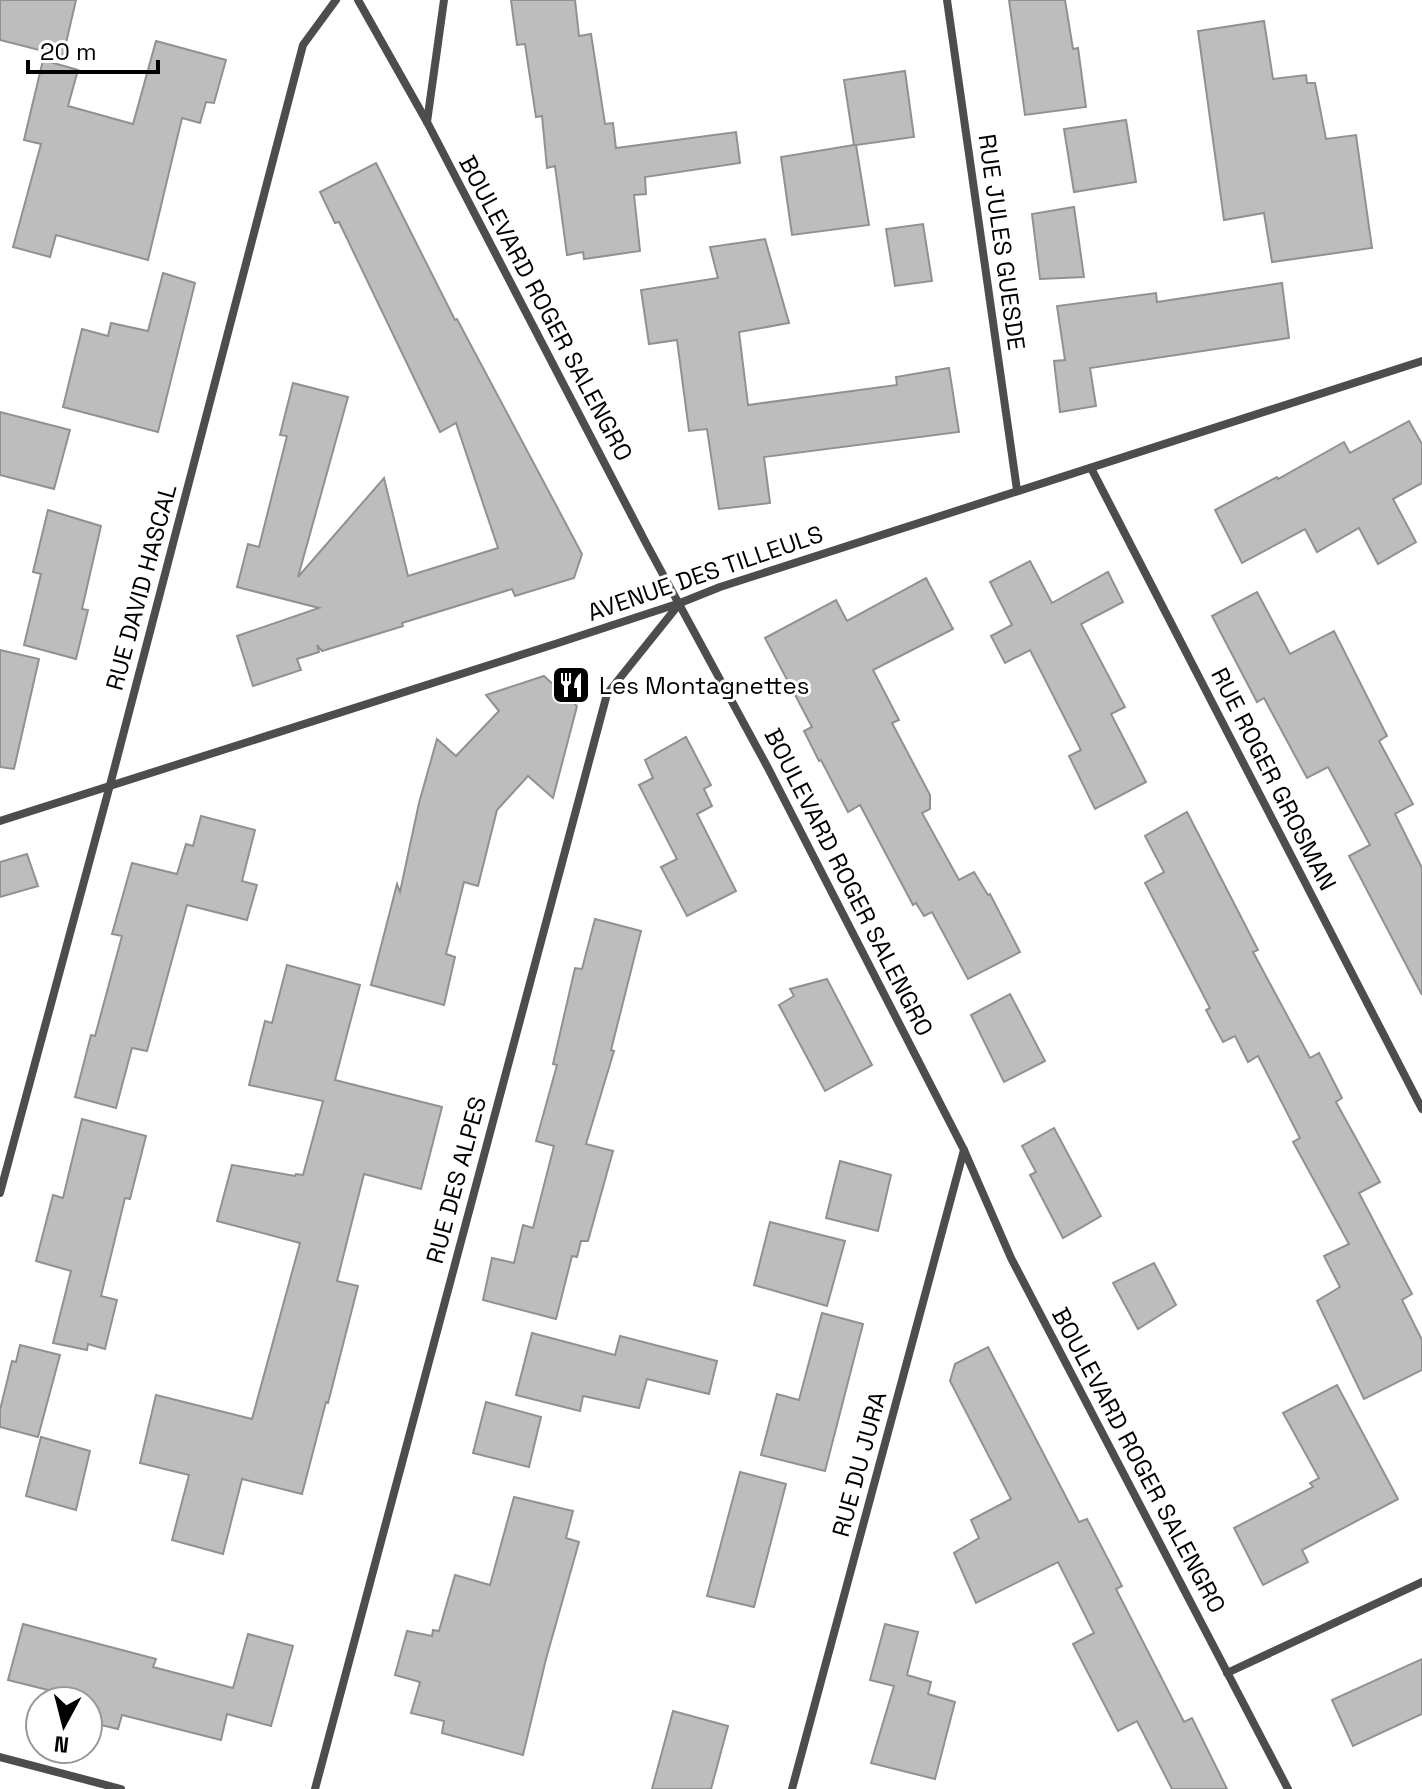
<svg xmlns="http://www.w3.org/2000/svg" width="1422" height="1789" viewBox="0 0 1422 1789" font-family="'Space Grotesk',sans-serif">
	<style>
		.building { fill: #bdbdbd; stroke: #919191; stroke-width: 2 }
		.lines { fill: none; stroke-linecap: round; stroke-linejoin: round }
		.minor { stroke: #4d4d4d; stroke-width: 8 }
		.labels { text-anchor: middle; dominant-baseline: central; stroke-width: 6; stroke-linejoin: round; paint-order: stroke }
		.street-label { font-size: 24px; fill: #000; stroke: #fff }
		.poi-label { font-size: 24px; fill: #000; stroke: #fff; text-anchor: start }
	</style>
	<rect width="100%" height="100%" fill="#fff"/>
	<g class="building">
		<path d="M0,0H76L63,56L0,40Z"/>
		<path d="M511,0H575L579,36L591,34L605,124L613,123L616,148L736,132L740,163L645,177L646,194L634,195L640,251L584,259L583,252L567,255L555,166L547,168L542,116L536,117L525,44L517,45Z"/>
		<path d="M1009,0H1065L1073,49L1078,48L1086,107L1025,115Z"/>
		<path d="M1264,21L1273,79L1306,75L1307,83H1315L1326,139L1356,135L1372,248L1272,262L1264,213L1224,220L1198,31Z"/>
		<path d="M156,41L226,60L214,103L206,102L200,123L182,118L148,260L56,235L50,257L13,247L41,144L24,140L43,60L78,70L68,106L133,124Z"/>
		<path d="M905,71L914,137L856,145L869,225L792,235L781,157L854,145L844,80Z"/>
		<path d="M1126,120L1136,182L1074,192L1064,129Z"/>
		<path d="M376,163L455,320L457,319L582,554L574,578L515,596L512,589L402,623L403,626L322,651L317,645L319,652L297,659L301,670L253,686L237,636L319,608L237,587L248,544L259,547L287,436L280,435L293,383L348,397L298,577L384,478L408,576L498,548L456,423L440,432L339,222L335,223L320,192Z"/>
		<path d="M1074,207L1084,277L1040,279L1032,214Z"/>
		<path d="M923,224L932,281L895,286L886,229Z"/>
		<path d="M765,239L789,323L739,332L748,405L897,385L896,377L949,368L959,432L764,457L770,503L719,509L707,429L689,431L677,340L649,344L641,290L718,278L710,247Z"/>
		<path d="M163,273L195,283L158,432L63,407L82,329L108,336L111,323L148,331Z"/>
		<path d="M1282,283L1289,338L1090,368L1096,406L1060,412L1054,361L1065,360L1057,306L1156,293L1157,302Z"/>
		<path d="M0,412L70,430L54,489L0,475Z"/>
		<path d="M1409,421L1422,444V483L1393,499L1416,542L1378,564L1359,528L1317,552L1305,529L1242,563L1215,510L1277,477L1278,479L1344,442L1350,453Z"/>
		<path d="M48,510L101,526L82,609L88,610L76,659L24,645L41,574L33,572Z"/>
		<path d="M1030,561L1052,603L1108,572L1123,602L1081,624L1125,707L1111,714L1146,782L1095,809L1069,756L1081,750L1030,650L1005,663L991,636L1012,625L990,582Z"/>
		<path d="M926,578L953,629L873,670L899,720L892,723L930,795V809L922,813L959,880L974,872L988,895L990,894L1020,952L968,979L932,912L924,916L916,903L913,905L860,805L848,812L821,760L819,761L804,731L812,727L765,638L836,600L847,621Z"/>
		<path d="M1257,592L1290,654L1334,631L1387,736L1379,741L1413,804L1395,814L1422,868V995L1349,856L1370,845L1328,767L1307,778L1264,698L1257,702L1212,616Z"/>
		<path d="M0,650L39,659L14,769L0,767Z"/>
		<path d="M544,676L577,706L553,798L528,776L497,810L478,886L464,882L446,954L455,957L444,1005L371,985L397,884L400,892L419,803L437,739L456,756L499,711L486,695Z"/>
		<path d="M686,737L711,785L704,789L712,806L697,814L736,891L687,916L661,867L677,859L639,785L653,778L645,760Z"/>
		<path d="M1187,812L1258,950L1253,952L1310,1058L1319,1053L1342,1098L1336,1102L1380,1182L1359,1193L1412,1294L1402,1300L1422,1340V1370L1364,1399L1317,1301L1340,1287L1324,1256L1349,1244L1293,1142L1300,1138L1258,1056L1248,1062L1235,1036L1223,1042L1206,1010L1210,1008L1145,883L1164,872L1145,836Z"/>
		<path d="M201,816L255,830L242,881L257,885L247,920L187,905L147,1051L132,1048L116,1108L75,1097L91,1035L95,1036L122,936L112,934L132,863L177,874L186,844L193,846Z"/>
		<path d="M27,854L38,886L0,897V862Z"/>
		<path d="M595,919L641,931L611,1050L614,1051L586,1144L613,1151L588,1241H581L577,1257L572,1256L556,1319L483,1300L492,1258L514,1263L523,1225L533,1228L554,1146L536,1141L557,1065L553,1064L575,968L582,969Z"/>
		<path d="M287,965L360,985L335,1080L442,1107L421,1189L364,1174L337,1281L358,1286L328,1403L326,1402L302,1494L242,1479L223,1554L172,1540L189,1475L140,1463L156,1395L252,1419L300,1243L217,1221L232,1165L295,1176L296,1174L303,1175L323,1101L249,1085L265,1021L272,1023Z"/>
		<path d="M827,979L872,1065L825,1091L779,1005L794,996L790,989Z"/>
		<path d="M1010,994L1045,1061L1004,1082L971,1015Z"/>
		<path d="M82,1119L146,1136L130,1199L125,1198L101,1296L117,1300L105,1349L88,1344L87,1350L53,1343L71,1271L36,1261L53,1195L63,1198Z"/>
		<path d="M1054,1128L1101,1216L1063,1238L1030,1175L1036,1172L1022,1146Z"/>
		<path d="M840,1161L891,1175L878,1231L826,1218Z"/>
		<path d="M770,1222L845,1241L827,1306L754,1285Z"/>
		<path d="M1154,1263L1176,1305L1138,1329L1113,1283Z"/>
		<path d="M822,1313L863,1324L825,1471L761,1455L777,1394L799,1400Z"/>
		<path d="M532,1333L615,1355L620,1336L717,1361L709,1394L647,1379L639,1408L583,1396L580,1411L516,1395Z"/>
		<path d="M20,1345L60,1355L38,1437L0,1427V1410L12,1361L16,1362Z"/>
		<path d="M988,1347L1079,1522L1087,1519L1122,1586L1116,1589L1184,1722L1192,1718L1227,1789H1172L1137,1721L1118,1731L1073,1644L1094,1633L1058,1562L976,1603L954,1553L979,1538L971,1520L1011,1499L950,1381L955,1364Z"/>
		<path d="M1337,1385L1398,1499L1302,1550L1308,1562L1263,1585L1234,1528L1313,1487L1310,1483L1319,1478L1283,1413Z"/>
		<path d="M486,1402L541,1417L529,1467L473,1453Z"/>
		<path d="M41,1437L90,1451L76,1510L26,1496Z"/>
		<path d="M740,1472L786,1484L754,1607L707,1596Z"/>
		<path d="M514,1497L573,1511L566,1538L579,1542L546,1659L523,1755L442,1733L444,1721L411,1713L420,1682L395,1675L407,1631L432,1636L433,1630L439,1631L455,1575L490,1585Z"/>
		<path d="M23,1624L156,1659L153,1667L233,1688L248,1634L293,1646L271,1726L227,1714L221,1740L122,1715L118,1729L88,1722V1701H62L64,1694L8,1680Z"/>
		<path d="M885,1624L918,1632L907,1675L931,1682L928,1694L955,1702L935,1779L871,1763L894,1686L870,1680Z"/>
		<path d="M1422,1659V1714L1353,1746L1332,1700Z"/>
		<path d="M673,1711L728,1726L711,1789H652Z"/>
	</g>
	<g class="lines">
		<g class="minor">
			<path d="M358,0L427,122L647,545L768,768L964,1150L1011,1258L1288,1789"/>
			<path d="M947,0L1017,490"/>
			<path d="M427,122L444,0"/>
			<path d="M1091,468L1422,1109"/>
			<path d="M0,821L555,644L680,603L720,587L1422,361"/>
			<path d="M0,1193L110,785L303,45L336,0"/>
			<path d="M1227,1673L1422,1582"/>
			<path d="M0,1757L121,1789"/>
			<path d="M315,1789L607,694L680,603"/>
			<path d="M792,1789L964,1150"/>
		</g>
	</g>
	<defs>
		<symbol id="restaurant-square" viewBox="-11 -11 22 22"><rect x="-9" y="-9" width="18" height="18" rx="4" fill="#000" stroke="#fff"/><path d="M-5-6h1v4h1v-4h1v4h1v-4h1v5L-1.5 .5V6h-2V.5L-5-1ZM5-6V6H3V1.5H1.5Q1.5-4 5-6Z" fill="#fff"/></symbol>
	</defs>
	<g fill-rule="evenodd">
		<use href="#restaurant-square" x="549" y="663" width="44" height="44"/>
	</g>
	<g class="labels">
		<g class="street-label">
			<text transform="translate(1002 242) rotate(82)">RUE JULES GUESDE</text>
			<text transform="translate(546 308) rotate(62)">BOULEVARD ROGER SALENGRO</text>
			<text transform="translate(705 573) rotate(-19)">AVENUE DES TILLEULS</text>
			<text transform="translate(141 587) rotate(-75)">RUE DAVID HASCAL</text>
			<text transform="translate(1274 779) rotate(63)">RUE ROGER GROSMAN</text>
			<text transform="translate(849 882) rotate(63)">BOULEVARD ROGER SALENGRO</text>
			<text transform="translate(456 1180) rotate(-75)">RUE DES ALPES</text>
			<text transform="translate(1139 1460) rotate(62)">BOULEVARD ROGER SALENGRO</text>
			<text transform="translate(859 1464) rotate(-75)">RUE DU JURA</text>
		</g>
		<g class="poi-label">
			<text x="599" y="685">Les Montagnettes</text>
		</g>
	</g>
	<g transform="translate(64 1725) rotate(187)"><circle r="38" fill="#ffffff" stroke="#999999" stroke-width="2"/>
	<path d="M0-6L14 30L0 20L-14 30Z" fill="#000000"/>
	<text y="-12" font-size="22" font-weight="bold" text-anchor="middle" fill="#000000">N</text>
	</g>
	<path d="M28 60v12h130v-12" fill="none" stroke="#000000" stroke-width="4"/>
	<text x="40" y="60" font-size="24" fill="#000000" stroke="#ffffff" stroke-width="6" paint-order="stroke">20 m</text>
</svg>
